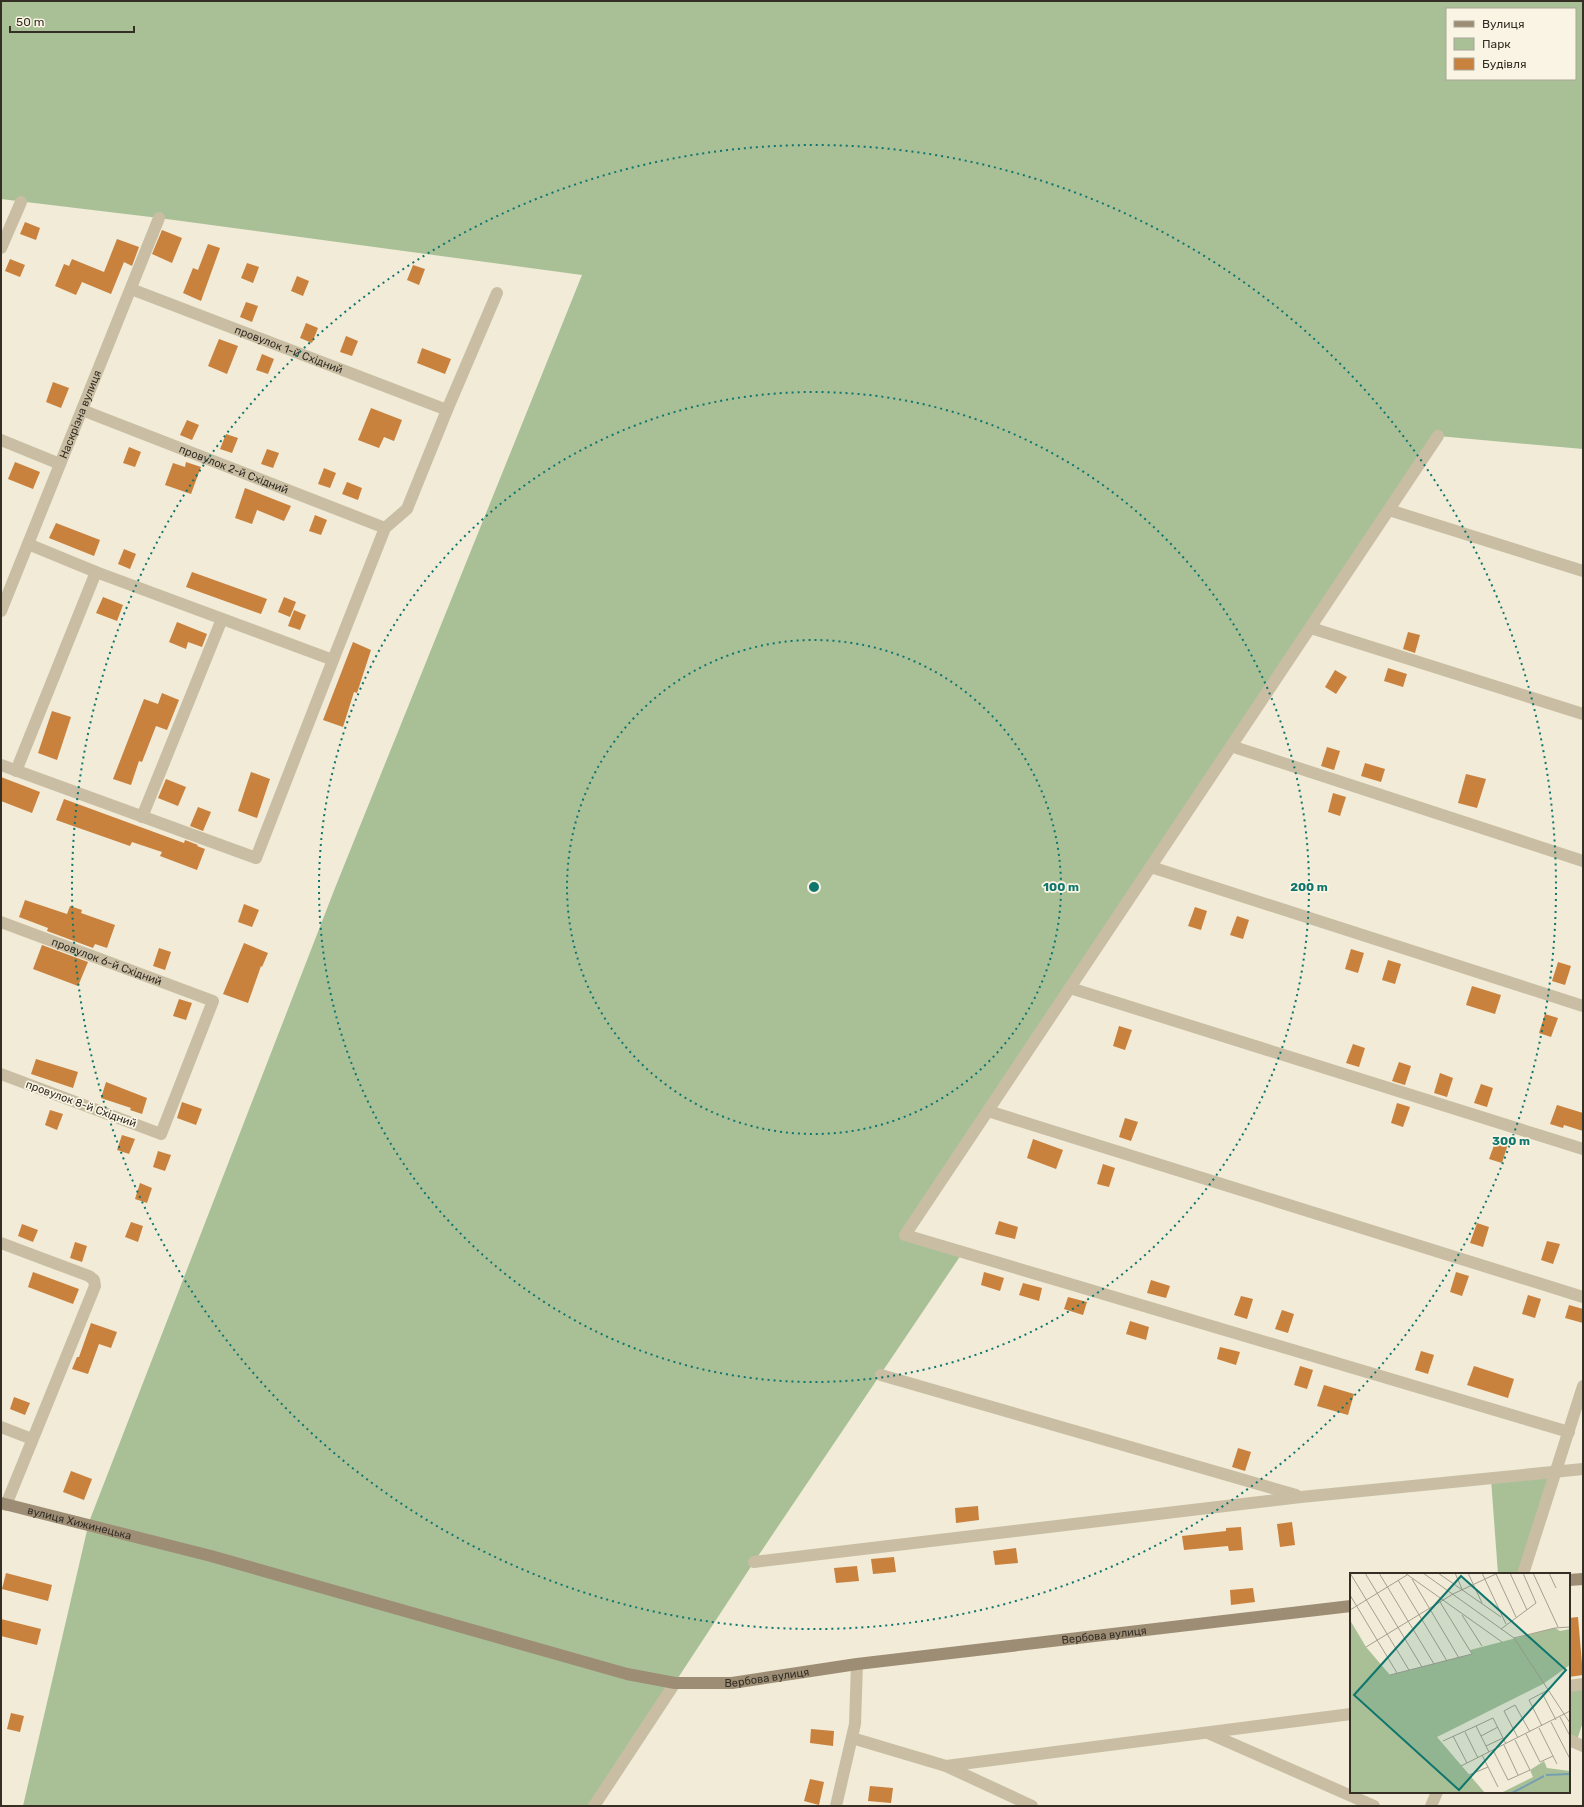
<svg xmlns="http://www.w3.org/2000/svg" width="1584" height="1807" viewBox="0 0 1584 1807" font-family="Rubik,sans-serif">
	<style>
		.green { fill: #a9c097; fill-rule: evenodd }
		.building { fill: #c9813e }
		.lines { fill: none; stroke-linecap: round; stroke-linejoin: round }
		.street { stroke: #c9bea3; stroke-width: 12 }
		.secondary { stroke: #9d8d75; stroke-width: 12 }
		.ring { fill: none; stroke: #0f766e; stroke-width: 2; stroke-dasharray: 2 4 }
		.labels { text-anchor: middle; dominant-baseline: central; stroke-width: 3.5; stroke-linejoin: round; paint-order: stroke }
		.street-label { font-size: 11px; fill: #342e25; stroke: #f9f4e3 }
		.inset-river { fill: none; stroke: #769faf; stroke-width: 2 }
		.inset-road { fill: none; stroke: #a59f90; stroke-width: 1 }
		.view { fill: #0f766e; fill-opacity: 0.15; stroke: #0f766e; stroke-width: 2 }
		.inset-edge { fill: none; stroke: #342e25; stroke-width: 2 }
		.centre { fill: #0f766e; stroke: #f9f4e3; stroke-width: 2 }
		.ring-label { font-size: 12px; text-anchor: middle; font-weight: bold; fill: #0f766e; stroke: #f9f4e3; stroke-width: 3.5; stroke-linejoin: round; paint-order: stroke }
	</style>
	<rect width="100%" height="100%" fill="#f1ebd7"/>
	<g class="green">
		<path d="M1,1H1583V449L1438,436L905,1235L963,1252L754,1562L594,1806H23L89,1522L335,888L582,275L159,218L1,199ZM1447,9H1575V79H1447Z"/>
		<path d="M1555,1473L1523,1574H1498L1491,1479Z"/>
		<path d="M1583,1684V1722L1576,1743L1569,1740V1686Z"/>
	</g>
	<g class="building">
		<path d="M25,222L40,228L36,240L20,234Z"/>
		<path d="M162,230L182,238L172,263L152,254Z"/>
		<path d="M117,239L139,247L132,266L124,262L111,294L82,282L76,295L55,286L64,264L69,266L72,259L104,272Z"/>
		<path d="M208,244L220,248L201,301L183,293L193,268L198,270Z"/>
		<path d="M10,259L25,265L20,277L5,271Z"/>
		<path d="M247,263L259,267L253,283L241,278Z"/>
		<path d="M413,265L425,269L419,285L407,280Z"/>
		<path d="M297,276L309,281L303,296L291,291Z"/>
		<path d="M246,302L258,306L252,322L240,317Z"/>
		<path d="M306,323L318,328L312,343L300,338Z"/>
		<path d="M346,336L358,341L352,356L340,352Z"/>
		<path d="M219,339L238,346L227,374L208,366Z"/>
		<path d="M422,348L451,359L445,374L417,363Z"/>
		<path d="M262,354L274,359L268,374L256,370Z"/>
		<path d="M53,382L69,388L61,408L46,402Z"/>
		<path d="M371,408L402,420L394,441L384,437L379,448L358,440Z"/>
		<path d="M187,420L199,425L192,440L180,435Z"/>
		<path d="M226,434L238,438L232,453L220,449Z"/>
		<path d="M129,447L141,452L135,467L123,463Z"/>
		<path d="M267,449L279,453L273,468L261,464Z"/>
		<path d="M15,462L40,472L33,489L8,479Z"/>
		<path d="M186,462L201,467L191,494L165,485L173,463L185,467Z"/>
		<path d="M324,468L336,473L330,488L318,484Z"/>
		<path d="M347,482L362,488L358,500L342,494Z"/>
		<path d="M245,488L291,506L284,521L257,510L252,524L235,518Z"/>
		<path d="M315,515L327,520L321,535L309,531Z"/>
		<path d="M56,523L100,540L94,556L49,538Z"/>
		<path d="M124,549L136,554L130,569L118,564Z"/>
		<path d="M192,572L267,599L261,614L186,587Z"/>
		<path d="M103,597L123,605L117,621L96,613Z"/>
		<path d="M284,597L296,602L290,617L278,612Z"/>
		<path d="M294,610L306,615L300,630L288,626Z"/>
		<path d="M177,622L207,634L202,647L188,642L186,649L169,642Z"/>
		<path d="M1408,632L1420,635L1415,653L1403,649Z"/>
		<path d="M353,642L371,650L357,693L354,692L343,727L323,720Z"/>
		<path d="M1388,668L1407,674L1403,687L1384,681Z"/>
		<path d="M1335,670L1347,677L1336,694L1325,687Z"/>
		<path d="M162,693L179,700L167,730L156,726L142,762L139,761L131,785L113,779L144,699L158,704Z"/>
		<path d="M52,711L71,717L57,760L38,753Z"/>
		<path d="M1327,747L1340,751L1334,770L1321,766Z"/>
		<path d="M1365,763L1385,769L1381,782L1361,776Z"/>
		<path d="M251,772L270,779L257,818L238,811Z"/>
		<path d="M1466,774L1486,779L1477,808L1458,803Z"/>
		<path d="M1,777L40,792L32,813L1,801Z"/>
		<path d="M166,779L186,787L178,806L158,798Z"/>
		<path d="M1333,793L1346,797L1340,816L1328,812Z"/>
		<path d="M64,799L184,843L185,840L198,845L197,846L205,849L197,870L160,856L162,852L132,842L130,846L56,820Z"/>
		<path d="M198,807L211,812L203,831L190,826Z"/>
		<path d="M25,900L67,914L70,906L82,910L81,913L115,925L107,948L95,944L93,948L47,931L48,928L19,917Z"/>
		<path d="M244,904L259,910L252,927L238,922Z"/>
		<path d="M1195,907L1207,911L1201,930L1188,926Z"/>
		<path d="M1237,916L1249,920L1243,939L1230,935Z"/>
		<path d="M244,943L268,953L262,967L261,966L248,1003L223,994Z"/>
		<path d="M42,945L88,962L78,986L33,969Z"/>
		<path d="M159,948L171,952L165,970L153,966Z"/>
		<path d="M1351,949L1364,953L1358,973L1345,969Z"/>
		<path d="M1388,960L1401,964L1395,984L1382,980Z"/>
		<path d="M1558,962L1571,966L1565,985L1552,981Z"/>
		<path d="M1472,986L1501,995L1495,1014L1466,1005Z"/>
		<path d="M179,999L192,1003L186,1020L173,1016Z"/>
		<path d="M1545,1014L1558,1018L1551,1037L1539,1033Z"/>
		<path d="M1119,1026L1132,1030L1125,1050L1113,1046Z"/>
		<path d="M1353,1044L1365,1048L1359,1067L1346,1063Z"/>
		<path d="M36,1059L78,1072L73,1088L31,1074Z"/>
		<path d="M1399,1062L1411,1066L1405,1085L1392,1081Z"/>
		<path d="M1440,1073L1453,1078L1447,1097L1434,1093Z"/>
		<path d="M106,1082L147,1098L142,1114L130,1110L131,1108L101,1098Z"/>
		<path d="M1481,1084L1493,1088L1487,1107L1474,1103Z"/>
		<path d="M182,1102L202,1109L196,1125L177,1118Z"/>
		<path d="M1397,1103L1410,1107L1403,1127L1391,1123Z"/>
		<path d="M1557,1105L1583,1113V1131L1564,1125L1563,1128L1550,1124Z"/>
		<path d="M50,1110L63,1114L57,1130L45,1125Z"/>
		<path d="M1125,1118L1138,1122L1131,1141L1119,1137Z"/>
		<path d="M122,1135L135,1139L129,1154L117,1150Z"/>
		<path d="M1033,1139L1063,1150L1056,1169L1027,1158Z"/>
		<path d="M1496,1140L1508,1144L1502,1163L1489,1159Z"/>
		<path d="M158,1151L171,1155L165,1171L153,1167Z"/>
		<path d="M1103,1164L1115,1168L1109,1187L1097,1184Z"/>
		<path d="M140,1183L152,1188L147,1203L135,1199Z"/>
		<path d="M999,1221L1018,1227L1015,1239L995,1234Z"/>
		<path d="M131,1222L143,1226L138,1242L125,1237Z"/>
		<path d="M1477,1223L1489,1227L1483,1247L1470,1243Z"/>
		<path d="M22,1224L38,1230L33,1242L18,1236Z"/>
		<path d="M1547,1241L1560,1244L1553,1264L1541,1260Z"/>
		<path d="M75,1242L87,1246L82,1262L70,1258Z"/>
		<path d="M33,1272L79,1289L73,1304L28,1287Z"/>
		<path d="M984,1272L1004,1278L1000,1291L981,1285Z"/>
		<path d="M1456,1272L1469,1276L1462,1296L1450,1292Z"/>
		<path d="M1151,1280L1170,1286L1166,1298L1147,1293Z"/>
		<path d="M1023,1283L1042,1288L1039,1301L1019,1295Z"/>
		<path d="M1528,1295L1541,1299L1535,1318L1522,1314Z"/>
		<path d="M1241,1296L1253,1299L1247,1319L1234,1315Z"/>
		<path d="M1068,1297L1087,1302L1083,1315L1064,1309Z"/>
		<path d="M1569,1305L1583,1309V1323L1565,1318Z"/>
		<path d="M1282,1310L1294,1314L1288,1333L1275,1329Z"/>
		<path d="M1130,1321L1149,1327L1146,1340L1126,1334Z"/>
		<path d="M91,1323L117,1332L111,1348L99,1344L88,1374L72,1369L77,1357H79Z"/>
		<path d="M1220,1347L1240,1352L1236,1365L1217,1359Z"/>
		<path d="M1421,1351L1434,1355L1428,1374L1415,1370Z"/>
		<path d="M1300,1366L1313,1370L1307,1389L1294,1385Z"/>
		<path d="M1474,1366L1514,1379L1508,1398L1467,1385Z"/>
		<path d="M1324,1385L1354,1394L1348,1415L1317,1406Z"/>
		<path d="M14,1397L30,1403L25,1415L10,1409Z"/>
		<path d="M1238,1448L1251,1452L1245,1471L1232,1467Z"/>
		<path d="M71,1471L92,1479L84,1500L63,1492Z"/>
		<path d="M978,1506L979,1520L956,1523L955,1508Z"/>
		<path d="M1292,1522L1295,1545L1280,1547L1277,1524Z"/>
		<path d="M1241,1527L1243,1550L1229,1551L1228,1546L1184,1550L1182,1536L1226,1531V1528Z"/>
		<path d="M1016,1548L1018,1563L995,1565L993,1551Z"/>
		<path d="M894,1557L896,1572L873,1574L871,1559Z"/>
		<path d="M857,1566L859,1581L836,1583L834,1568Z"/>
		<path d="M6,1573L52,1585L48,1601L2,1589Z"/>
		<path d="M1253,1588L1255,1602L1231,1605L1230,1590Z"/>
		<path d="M1578,1617L1583,1675L1569,1677V1618Z"/>
		<path d="M1,1619L41,1629L37,1645L1,1636Z"/>
		<path d="M11,1713L24,1716L20,1732L7,1729Z"/>
		<path d="M811,1729L834,1731L833,1746L810,1743Z"/>
		<path d="M810,1779L824,1782L819,1805L804,1801Z"/>
		<path d="M870,1786L893,1788L891,1803L868,1801Z"/>
	</g>
	<g class="lines">
		<g class="street">
			<path d="M1,248L21,202"/>
			<path id="s1" d="M131,289L447,410"/>
			<path id="s2" d="M82,410L385,528"/>
			<path d="M1438,436L905,1235L1569,1432"/>
			<path d="M1,440L60,464"/>
			<path d="M1389,510L1583,571"/>
			<path d="M28,544L96,572L333,660L385,528L407,509L447,410L497,293"/>
			<path id="s3" d="M1,611L159,218"/>
			<path d="M1311,628L1583,714"/>
			<path d="M1231,746L1583,861"/>
			<path d="M1,765L256,858L333,660"/>
			<path d="M16,771L96,572"/>
			<path d="M142,817L222,619"/>
			<path d="M1151,867L1583,1006"/>
			<path id="s4" d="M1,922L213,1001L161,1134L1,1074"/>
			<path d="M1070,988L1583,1149"/>
			<path d="M988,1111L1583,1297"/>
			<path d="M1,1243L89,1276L94,1280L95,1286L6,1505"/>
			<path d="M881,1375L1296,1495"/>
			<path d="M1,1427L32,1439"/>
			<path d="M754,1562L1301,1497L1583,1469"/>
			<path d="M1523,1574L1583,1386"/>
			<path d="M1569,1686L1583,1684"/>
			<path d="M1208,1733L1374,1806"/>
			<path d="M852,1738L946,1766L1032,1806"/>
			<path d="M1569,1740L1583,1746"/>
			<path d="M946,1766L1351,1714"/>
			<path d="M594,1806L675,1683"/>
			<path d="M836,1806L855,1724L857,1664"/>
			<path d="M1431,1806L1437,1792"/>
		</g>
		<g class="secondary">
			<path id="s5" d="M1,1503L211,1556L627,1674L675,1683H732L857,1664L1351,1606"/>
			<path d="M1569,1580L1583,1579"/>
		</g>
	</g>
	<g class="ring">
		<circle cx="814" cy="887" r="247"/>
		<circle cx="814" cy="887" r="495"/>
		<circle cx="814" cy="887" r="742"/>
	</g>
	<g class="labels">
		<g class="street-label">
			<text stroke="none"><textPath href="#s1" startOffset="169">провулок 1-й Східний</textPath></text>
			<text stroke="none"><textPath href="#s3" startOffset="212">Наскрізна вулиця</textPath></text>
			<text stroke="none"><textPath href="#s2" startOffset="163">провулок 2-й Східний</textPath></text>
			<text stroke="none"><textPath href="#s4" startOffset="113">провулок 6-й Східний</textPath></text>
			<text transform="translate(81 1104) rotate(20)">провулок 8-й Східний</text>
			<text stroke="none"><textPath href="#s5" startOffset="81">вулиця Хижинецька</textPath></text>
			<text stroke="none"><textPath href="#s5" startOffset="1130">Вербова вулиця</textPath></text>
			<text stroke="none"><textPath href="#s5" startOffset="790">Вербова вулиця</textPath></text>
		</g>
	</g>
	<g transform="translate(1350 1573)">
		<rect width="220" height="220" fill="#f1ebd7"/>
		<path d="M0,47L16,74L40,102L122,81L120,77L205,55L210,58L220,56V92L193,111L87,164L135,220H0ZM194,188L197,195L220,198V220H151L183,204L180,197Z" fill="#a9c097"/>
		<path class="inset-river" d="M196,202L220,201M162,220L194,203"/>
		<path class="inset-road" d="M0,0L59,97M15,0L72,94M29,0L84,91M55,0L152,69M73,0L164,65L220,150M88,0L151,44M105,0L112,16M118,0L132,30M132,0L156,51M160,0L177,37M183,0L208,54M199,0L206,15M146,1L166,44M62,6L109,85M48,7L97,88M0,22L47,100M0,37L57,2M112,42L132,73M151,56L186,30L173,0M164,65L205,55L220,54M16,74L103,21L148,0M40,102L122,81L90,29M192,120L206,147M210,144L220,163M201,149L220,186M126,153L143,145L156,171M192,153L179,127L198,117M189,155L207,191M115,159L128,185M176,161L190,189L203,183M103,163L117,190M131,163L148,154M168,165L154,138L165,132L180,159M93,168L126,153L139,179M154,172L168,202M136,173L153,165M143,177L158,207L180,197L165,167M132,182L148,214M111,193L220,138M119,202L138,194"/>
		<path class="view" d="M111,3L216,97L109,217L4,122Z"/>
		<rect width="220" height="220" class="inset-edge"/>
	</g>
	<circle cx="814" cy="887" r="6" class="centre"/>
	<g class="ring-label">
		<text x="1061" y="891">100 m</text>
		<text x="1309" y="891">200 m</text>
		<text x="1511" y="1145">300 m</text>
	</g>
	<rect width="1584" height="1807" fill="none" stroke="#342e25" stroke-width="4"/>
	<rect x="1446" y="8" width="130" height="72" fill="#f9f4e3" stroke="#aaa597"/>
	<rect x="1454" y="21" width="20" height="6" fill="#9d8d75" stroke="#aaa597"/>
	<text x="1482" y="28" font-size="12" fill="#342e25">Вулиця</text>
	<rect x="1454" y="38" width="20" height="12" fill="#a9c097" stroke="#aaa597"/>
	<text x="1482" y="48" font-size="12" fill="#342e25">Парк</text>
	<rect x="1454" y="58" width="20" height="12" fill="#c9813e" stroke="#aaa597"/>
	<text x="1482" y="68" font-size="12" fill="#342e25">Будівля</text>
	<path d="M10 26v6h124v-6" fill="none" stroke="#342e25" stroke-width="2"/>
	<text x="16" y="26" font-size="12" fill="#342e25" stroke="#f9f4e3" stroke-width="3" paint-order="stroke">50 m</text>
</svg>
